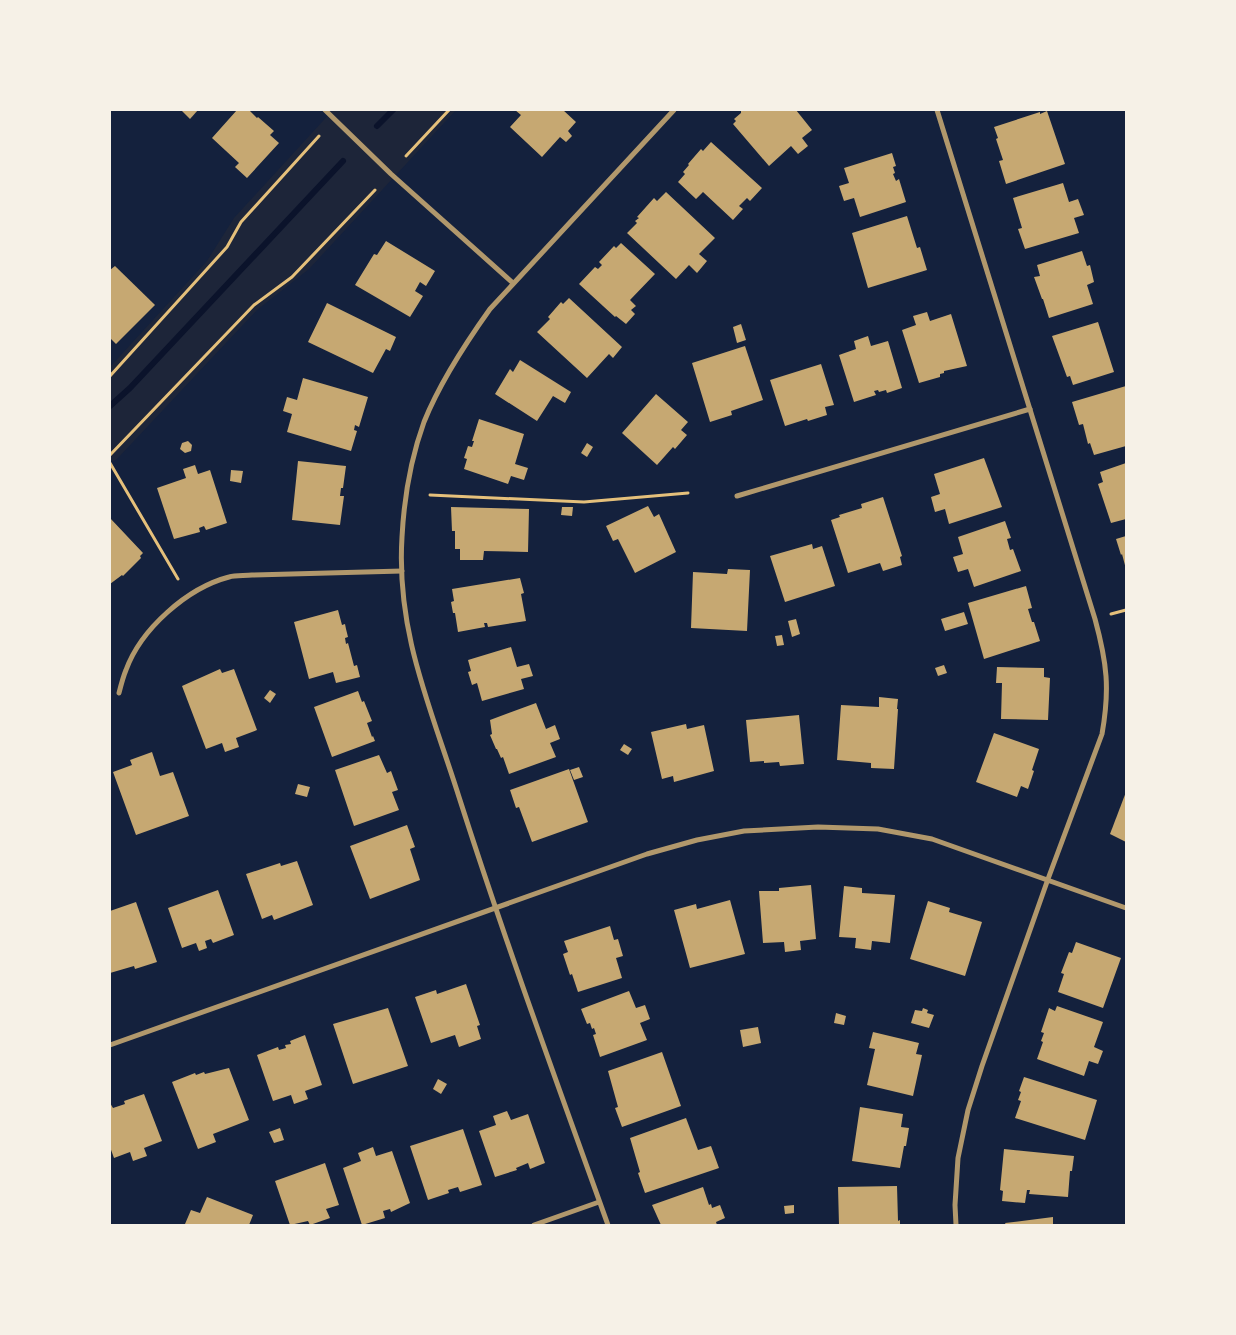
<svg xmlns="http://www.w3.org/2000/svg" width="1236" height="1335" viewBox="0 0 1236 1335" font-family="'Space Grotesk',sans-serif">
	<style>
		.green { fill: #1d2539 }
		.lines { fill: none; stroke-linecap: round; stroke-linejoin: round }
		.stream { stroke: #0b132b; stroke-width: 6 }
		.building { fill: #c6a872 }
		.path { stroke: #e5c07b; stroke-width: 3 }
		.minor { stroke: #b1986c; stroke-width: 5 }
	</style>
	<rect width="100%" height="100%" fill="#14213d"/>
	<path class="green" d="M333,110H456L309,269L257,310L117,459L110,463V367L207,261L234,218Z"/>
	<g class="lines">
		<g class="stream">
			<path d="M377,126L393,110"/>
			<path d="M110,406L130,388L343,161"/>
		</g>
	</g>
	<g class="building">
		<path d="M181,110H198L190,119Z"/>
		<path d="M237,110H249L257,118L258,117L274,131L270,135L279,143L247,178L235,167L239,163L212,138Z"/>
		<path d="M515,110H563L576,122L568,131L572,136L566,142L560,137L542,157L510,127L521,115Z"/>
		<path d="M741,110H796L812,130L802,138L808,146L798,154L791,146L769,166L733,124L736,121L734,119L741,113Z"/>
		<path d="M1047,111L1065,164L1006,184L999,161L1003,160L996,139L998,138L994,127L1040,112V114Z"/>
		<path d="M711,142L762,188L750,201L747,198L739,206L743,209L733,220L703,192L696,199L678,182L685,174L683,172L689,165L688,164L701,149L703,151Z"/>
		<path d="M892,153L896,166L893,167L895,173L893,174L896,181L899,179L906,202L860,217L854,198L844,201L839,186L849,183L844,168Z"/>
		<path d="M1063,183L1069,202L1078,199L1084,215L1074,218L1079,233L1025,249L1018,229L1022,228L1013,198Z"/>
		<path d="M666,192L715,238L699,254L707,261L697,273L689,265L676,279L627,233L637,223L635,221L639,218L637,217L654,198L657,201Z"/>
		<path d="M907,216L917,248L920,247L927,270L868,288L852,233Z"/>
		<path d="M386,241L435,271L426,286L420,282L415,291L423,296L410,317L355,285L374,254L377,255Z"/>
		<path d="M621,243L655,274L630,300L636,306L631,310L635,314L626,324L616,316L615,317L579,284L595,267L598,269L602,265L599,262L614,246L616,248Z"/>
		<path d="M1082,251L1087,266L1090,265L1094,282L1087,285L1093,304L1049,318L1043,299H1042L1034,277L1040,276L1037,265Z"/>
		<path d="M115,266L155,305L116,344L110,338V270Z"/>
		<path d="M569,298L622,347L613,358L609,354L587,378L537,332L550,319L548,317L561,302L563,304Z"/>
		<path d="M327,303L396,337L390,351L386,349L373,373L308,342Z"/>
		<path d="M927,312L930,321L951,314L967,366L944,371V373L940,374V377L919,383L902,330L916,325L913,316Z"/>
		<path d="M1098,322L1114,372L1073,385L1070,376L1067,377L1052,336Z"/>
		<path d="M741,324L746,340L737,343L733,327Z"/>
		<path d="M868,336L871,346L888,341L902,388L887,393L886,390L879,392L878,390L874,391L876,395L854,402L839,355L856,349L854,341Z"/>
		<path d="M745,346L763,400L731,411L732,415L710,422L692,363Z"/>
		<path d="M520,360L571,392L565,403L553,396L537,421L495,394L510,369L513,372Z"/>
		<path d="M821,364L834,405L825,407L827,415L808,421L807,419L785,426L770,380Z"/>
		<path d="M303,378L368,397L359,427L355,425L354,430L357,431L351,451L287,432L292,414L283,411L287,397L297,400Z"/>
		<path d="M1126,386V446L1094,455L1090,443L1088,444L1083,424L1079,425L1072,402Z"/>
		<path d="M656,394L688,422L681,430L687,435L675,449L673,447L657,465L622,433Z"/>
		<path d="M479,419L524,434L515,464L528,468L524,480L511,476L508,484L464,469L467,459L464,458L468,446L472,447L474,441H472Z"/>
		<path d="M188,441L192,445L191,451L185,453L180,449L182,443Z"/>
		<path d="M587,443L593,447L587,457L581,453Z"/>
		<path d="M984,458L1002,507L949,524L945,509L935,512L931,497L940,494L934,474Z"/>
		<path d="M298,461L346,466L343,488H341L340,496H344L340,525L292,520Z"/>
		<path d="M1126,463V519L1111,523L1098,484L1103,482L1100,472Z"/>
		<path d="M195,465L198,474L210,470L227,523L206,530L204,526L199,528L200,532L174,539L157,488L186,478L183,469Z"/>
		<path d="M231,470L243,471L241,483L230,481Z"/>
		<path d="M883,497L902,556L900,557L902,565L883,571L880,563L848,573L831,520L840,517L839,515L862,508L861,504Z"/>
		<path d="M648,506L654,517L659,514L676,552L635,573L618,539L613,541L606,526Z"/>
		<path d="M451,507L529,509L528,552L484,551L483,560H460V549H455V531H452Z"/>
		<path d="M562,507H573L572,516L561,515Z"/>
		<path d="M110,518L143,553L140,556L141,558L123,576L122,575L110,584Z"/>
		<path d="M1005,521L1011,538L1007,539L1010,550L1013,549L1021,571L974,587L968,569L958,572L953,557L963,554L958,537Z"/>
		<path d="M1126,536V569L1122,554L1121,555L1116,539Z"/>
		<path d="M812,544L813,549L822,546L835,586L785,602L770,556Z"/>
		<path d="M728,569L750,570L747,631L691,628L693,572L727,574Z"/>
		<path d="M520,578L524,593L521,594L526,621L488,627L487,623H484L485,627L458,632L455,613H453L451,602L454,601L452,589Z"/>
		<path d="M1026,586L1032,608L1028,609L1032,622H1034L1040,641L984,659L968,603Z"/>
		<path d="M338,610L342,625L345,624L346,629L348,637L345,638L346,644L348,643L354,666L357,665L360,677L336,683L333,672L309,679L294,622Z"/>
		<path d="M964,612L968,624L945,631L941,619Z"/>
		<path d="M796,619L800,634L792,637L788,621Z"/>
		<path d="M782,635L784,645L777,646L775,636Z"/>
		<path d="M511,647L517,667L529,664L533,676L521,679L524,689L482,701L477,683L472,685L468,672L471,671L468,660Z"/>
		<path d="M944,665L947,673L938,676L935,668Z"/>
		<path d="M997,667L1044,668V677L1050,678L1048,720L1001,719L1002,683H996Z"/>
		<path d="M220,669L222,673L234,669L257,730L236,738L239,747L225,752L222,743L206,749L182,686Z"/>
		<path d="M270,690L276,694L270,703L264,698Z"/>
		<path d="M358,691L362,702L364,701L372,721L367,723L372,737L373,736L375,741L332,757L314,707Z"/>
		<path d="M879,697L898,699L897,709H898L894,769L871,768V763L837,760L841,705L879,707Z"/>
		<path d="M536,703L546,729L555,725L560,739L550,743L556,757L509,774L503,757L501,758L497,749H496L490,735L492,734L490,720Z"/>
		<path d="M799,715L804,764L780,766L779,762L764,763V761L750,762L746,720Z"/>
		<path d="M686,724L687,729L704,725L714,771L674,782L673,776L662,779L651,732Z"/>
		<path d="M994,733L1039,749L1032,770L1034,771L1028,789L1021,786L1017,797L976,782Z"/>
		<path d="M624,744L632,749L628,755L620,750Z"/>
		<path d="M152,752L160,776L173,772L189,816L136,835L113,772L132,765L130,760Z"/>
		<path d="M379,755L387,773L391,771L398,790L392,792L399,810L354,826L335,770Z"/>
		<path d="M579,767L583,777L574,780L570,770Z"/>
		<path d="M569,769L588,822L532,842L519,807L516,808L510,790Z"/>
		<path d="M298,784L310,787L307,797L295,794Z"/>
		<path d="M1126,792V842L1110,834Z"/>
		<path d="M407,825L415,847L410,849L420,880L370,899L350,846Z"/>
		<path d="M297,861L313,905L274,920L272,915L262,919L246,874L280,863L281,866Z"/>
		<path d="M811,885L816,939L800,941L801,950L785,952L784,942L763,943L759,891H779V888Z"/>
		<path d="M844,886L862,888V893L895,895L890,943L872,941L871,950L855,948L856,938L839,937Z"/>
		<path d="M218,890L234,935L213,943L211,939L205,941L207,948L199,951L196,943L182,948L168,908Z"/>
		<path d="M730,900L745,954L690,968L674,910L696,904L697,909Z"/>
		<path d="M928,901L950,908L949,912L982,922L965,976L910,959Z"/>
		<path d="M136,902L157,962L135,969L134,966L110,973V911Z"/>
		<path d="M610,926L614,940L618,939L623,956L616,958L622,978L578,992L572,974L570,975L563,954L568,952L564,941Z"/>
		<path d="M1076,942L1121,958L1103,1008L1058,992L1064,974L1061,973L1069,952L1072,953Z"/>
		<path d="M466,984L480,1025L477,1026L481,1039L459,1047L455,1035L431,1043L415,997L436,990L437,994Z"/>
		<path d="M629,991L636,1008L645,1005L650,1019L640,1023L647,1040L600,1057L593,1035L596,1034L594,1028L592,1029L590,1023L587,1024L581,1009Z"/>
		<path d="M1057,1006L1103,1022L1094,1047L1103,1051L1098,1064L1089,1061L1084,1076L1037,1059L1043,1042L1041,1041L1044,1033L1041,1032L1049,1008L1055,1011Z"/>
		<path d="M388,1008L408,1066L353,1084L333,1024Z"/>
		<path d="M923,1008L928,1010L927,1013L934,1015L929,1028L911,1023L915,1010L922,1011Z"/>
		<path d="M836,1013L846,1016L844,1025L834,1023Z"/>
		<path d="M758,1027L761,1043L743,1047L740,1030Z"/>
		<path d="M873,1032L919,1043L916,1054L922,1055L913,1096L867,1085L875,1049L869,1048Z"/>
		<path d="M305,1035L322,1085L305,1091L308,1099L294,1104L291,1095L273,1101L257,1055L278,1047L279,1050L286,1048L285,1045L291,1044L290,1041Z"/>
		<path d="M662,1052L681,1106L622,1127L615,1108L618,1107L608,1071Z"/>
		<path d="M229,1068L249,1120L213,1134L216,1142L198,1149L172,1082L195,1073L196,1075L204,1072L205,1074Z"/>
		<path d="M1024,1077L1097,1100L1085,1140L1015,1118L1021,1101L1018,1100L1021,1092L1019,1091Z"/>
		<path d="M438,1079L447,1084L441,1094L433,1089Z"/>
		<path d="M144,1094L162,1141L144,1148L147,1156L133,1161L130,1152L114,1158L110,1147V1103L113,1108L125,1104L124,1101Z"/>
		<path d="M860,1107L903,1114L901,1127L909,1128L906,1146H904L900,1168L852,1161Z"/>
		<path d="M507,1111L511,1120L528,1114L545,1163L530,1169L528,1163L516,1168L517,1170L495,1177L479,1131L496,1125L493,1116Z"/>
		<path d="M686,1118L698,1150L711,1146L719,1168L645,1193L638,1173L640,1172L630,1138Z"/>
		<path d="M280,1128L284,1140L274,1143L269,1132Z"/>
		<path d="M463,1129L482,1185L460,1192L458,1187L448,1190L449,1193L428,1200L410,1146Z"/>
		<path d="M373,1147L376,1156L392,1151L410,1203L391,1212L390,1209L383,1211L385,1218L362,1225L343,1168L361,1161L358,1153Z"/>
		<path d="M1004,1149L1074,1156L1072,1171H1070L1068,1197L1029,1194L1030,1190H1027L1025,1203L1002,1201L1003,1191L1000,1190Z"/>
		<path d="M325,1163L339,1205L326,1209L330,1218L310,1225L308,1221L290,1225L275,1181Z"/>
		<path d="M897,1186L898,1221L900,1220V1225H839L838,1187Z"/>
		<path d="M703,1187L709,1205L711,1204L712,1208L720,1205L725,1218L716,1222L717,1225H661L652,1205Z"/>
		<path d="M207,1197L253,1215L249,1225L185,1224L191,1210L200,1213Z"/>
		<path d="M794,1205V1213L785,1214L784,1206Z"/>
		<path d="M1053,1217V1225H1006L1005,1223Z"/>
	</g>
	<g class="lines">
		<g class="path">
			<path d="M406,156L449,110"/>
			<path d="M110,376L227,247L241,222L319,136"/>
			<path d="M110,455L254,305L292,277L375,190"/>
			<path d="M110,463L178,579"/>
			<path d="M430,495L584,502L688,493"/>
			<path d="M1111,614L1126,610"/>
		</g>
		<g class="minor">
			<path d="M325,110L391,174L513,283"/>
			<path d="M937,110L1095,619C1107,663 1110,689 1102,734L1048,879L982,1066L968,1110L958,1158L955,1205L956,1225"/>
			<path d="M737,496L1030,409"/>
			<path d="M119,693C121,685 123,677 126,670C141,629 187,588 229,577C236,575 245,576 252,575L402,571"/>
			<path d="M110,1045L647,854L697,840L744,831L818,827L878,829L932,839L1126,908"/>
			<path d="M534,1225L599,1202"/>
			<path d="M608,1225C557,1083 505,941 459,797C431,708 396,633 402,537C404,499 411,458 424,422C440,382 465,344 490,309L674,110"/>
		</g>
	</g>
	<rect width="1236" height="1335" fill="none" stroke="#f6f1e7" stroke-width="222"/>
</svg>
